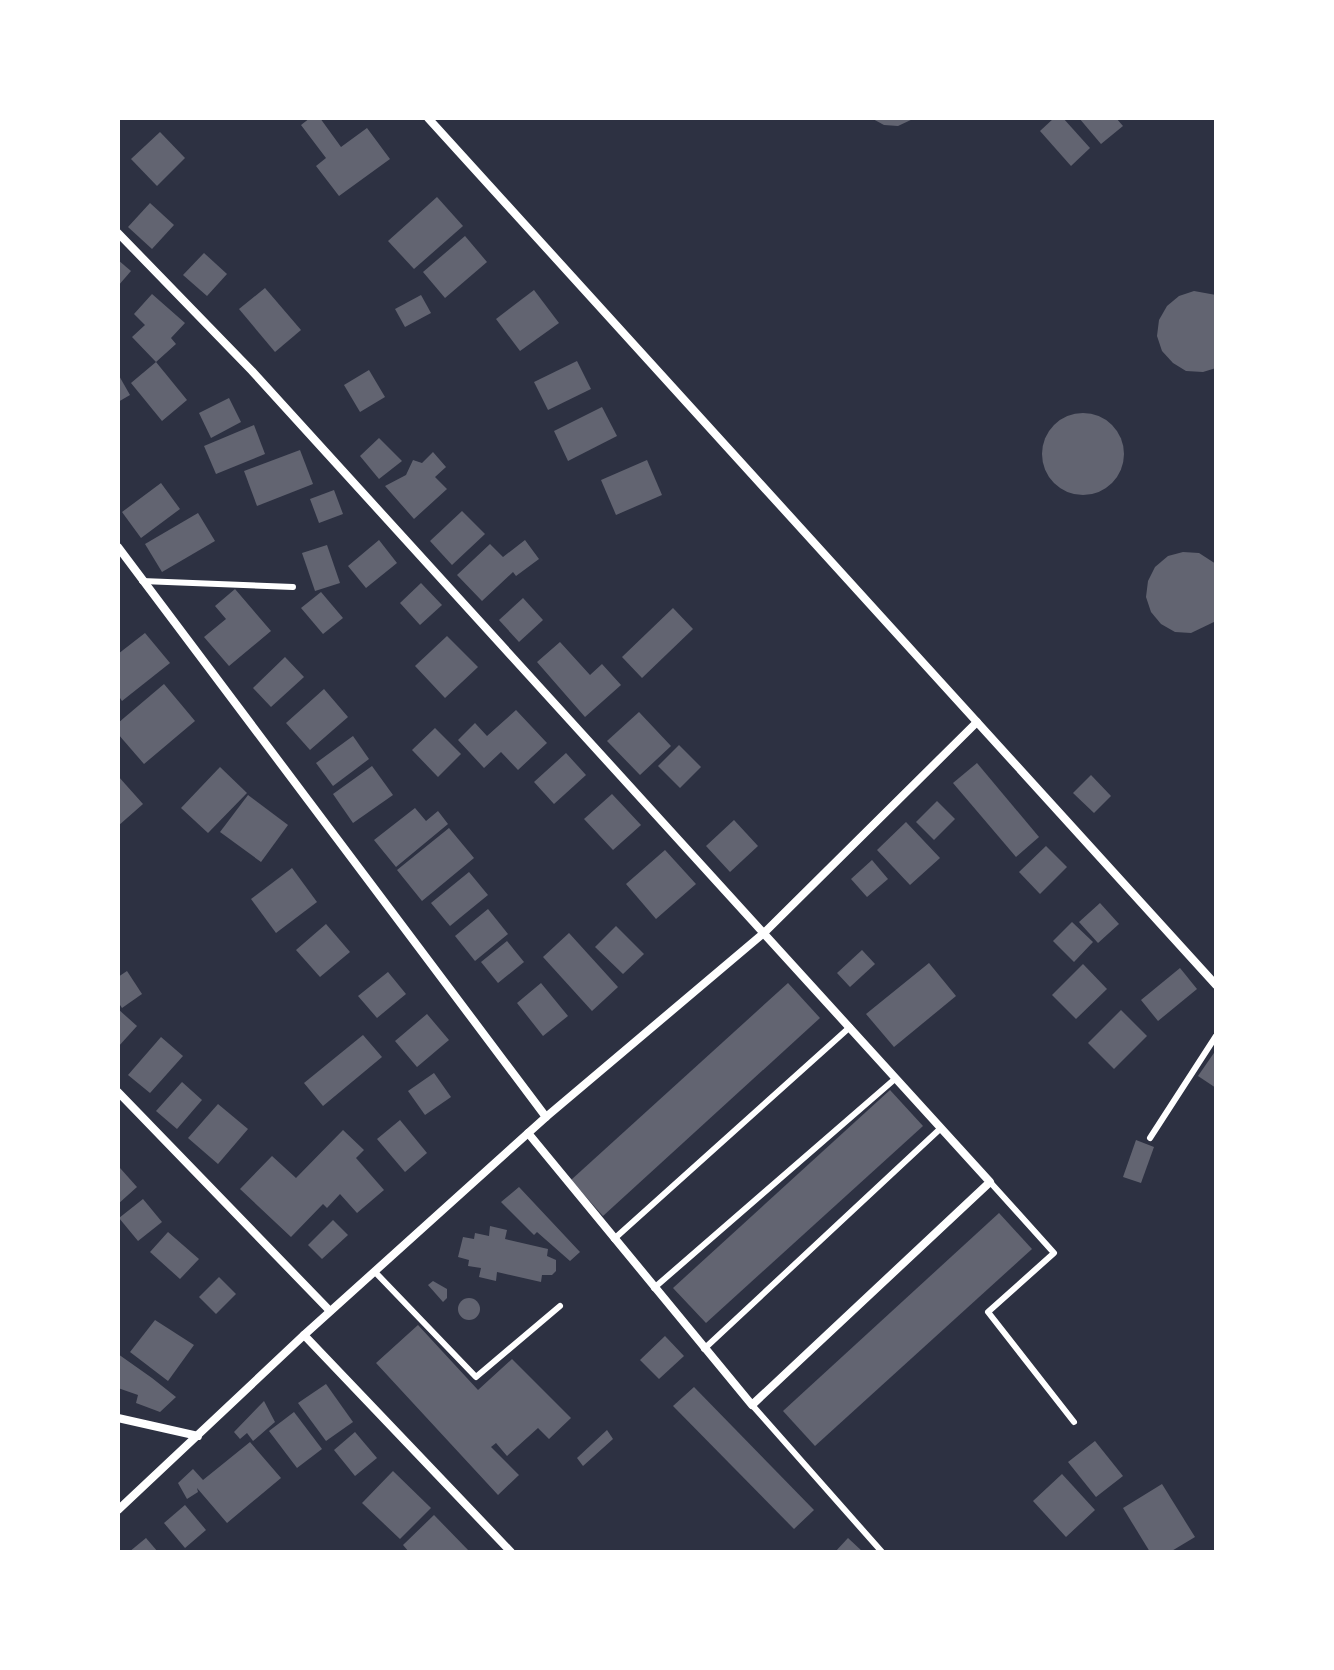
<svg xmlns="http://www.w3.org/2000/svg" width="1334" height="1670" viewBox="0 0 1334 1670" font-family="'Roboto Condensed',sans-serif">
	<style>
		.building { fill: #626471 }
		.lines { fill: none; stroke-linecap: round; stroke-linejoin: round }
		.service { stroke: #fff; stroke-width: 6 }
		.minor { stroke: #fff; stroke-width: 8 }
	</style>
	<rect width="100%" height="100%" fill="#2d3142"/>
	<g class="building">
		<path d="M310,118H320L341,147L367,128L390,159L339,196L316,166L326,158L301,125Z"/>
		<path d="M871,118H915L898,126L884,125Z"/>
		<path d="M1054,118H1063L1090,148L1071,166L1040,131Z"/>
		<path d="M1079,118H1116L1123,126L1101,144Z"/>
		<path d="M160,132L185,158L157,186L131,159Z"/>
		<path d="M437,197L463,226L414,269L388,241Z"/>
		<path d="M150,203L174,225L152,249L128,227Z"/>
		<path d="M465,236L487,262L445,298L423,272Z"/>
		<path d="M204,253L227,274L207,296L183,275Z"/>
		<path d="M118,260L131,271L118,286Z"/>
		<path d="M265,288L301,330L275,352L239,309Z"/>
		<path d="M534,290L559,323L520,351L496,319Z"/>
		<path d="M1194,291L1216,295V368L1203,372L1186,371L1173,363L1162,351L1157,336L1159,320L1167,306L1179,296Z"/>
		<path d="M152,294L185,323L171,338L176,344L156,362L132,337L145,325L134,314Z"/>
		<path d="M421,295L431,313L405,327L395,309Z"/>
		<path d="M577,361L591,389L548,410L534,382Z"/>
		<path d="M156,362L187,400L162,421L131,383Z"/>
		<path d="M369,370L385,397L360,412L344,385Z"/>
		<path d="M118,374L130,395L118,402Z"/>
		<path d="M229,398L241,422L211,438L199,413Z"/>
		<path d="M602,407L617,436L568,461L554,431Z"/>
		<circle cx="1083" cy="454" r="41"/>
		<path d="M254,425L265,454L216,474L204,446Z"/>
		<path d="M379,438L402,461L379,479L360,456Z"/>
		<path d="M300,450L313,484L257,506L244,471Z"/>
		<path d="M433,452L446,467L435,477L447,489L414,519L385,486L406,475L413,460L422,463Z"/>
		<path d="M647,460L662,495L616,515L601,480Z"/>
		<path d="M161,483L180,509L141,538L122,512Z"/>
		<path d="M334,490L343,514L319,523L310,499Z"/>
		<path d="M462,511L485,534L452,565L430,541Z"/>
		<path d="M198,513L215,541L162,572L145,544Z"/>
		<path d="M379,540L397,563L366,588L348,566Z"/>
		<path d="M525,540L539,559L516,576L513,572L482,601L457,575L490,544L503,557Z"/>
		<path d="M327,545L340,583L315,591L302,553Z"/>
		<path d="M1183,552L1199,553L1216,564V621L1191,633L1175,632L1161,624L1151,612L1146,597L1148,581L1155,567L1168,556Z"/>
		<path d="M421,583L442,605L420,625L400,603Z"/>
		<path d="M235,589L271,631L229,666L204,637L226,619L215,606Z"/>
		<path d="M321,592L343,618L323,634L301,608Z"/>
		<path d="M523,598L543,620L519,642L499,620Z"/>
		<path d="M673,608L693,629L642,678L622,657Z"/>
		<path d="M145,633L170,663L122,701L118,695V654Z"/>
		<path d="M447,636L478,667L445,698L415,666Z"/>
		<path d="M560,642L590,675L602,664L621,685L585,717L537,662Z"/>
		<path d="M285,657L304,677L271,707L253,688Z"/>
		<path d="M164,684L195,721L144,764L118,734V723Z"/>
		<path d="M324,689L348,717L310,750L286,723Z"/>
		<path d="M516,710L547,743L518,770L501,752L484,768L458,740L475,723L487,736Z"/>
		<path d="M639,712L671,746L640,775L607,741Z"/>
		<path d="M435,728L461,754L438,777L412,750Z"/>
		<path d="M353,736L369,759L333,786L316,763Z"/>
		<path d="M679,745L701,767L680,788L658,766Z"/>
		<path d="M566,753L586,775L554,804L534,782Z"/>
		<path d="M977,763L1039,837L1016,857L953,783Z"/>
		<path d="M372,766L393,795L353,823L333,794Z"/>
		<path d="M220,767L247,793L208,833L181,808Z"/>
		<path d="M1091,775L1111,796L1094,813L1073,793Z"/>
		<path d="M118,776L143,804L118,826Z"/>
		<path d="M612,794L641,825L613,850L584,819Z"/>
		<path d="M248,795L288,825L261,862L220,832Z"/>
		<path d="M937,801L955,819L934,840L916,822Z"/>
		<path d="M415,808L426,821L438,811L448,824L396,867L374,840Z"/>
		<path d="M734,820L758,846L730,872L706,846Z"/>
		<path d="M906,822L940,858L910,885L877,850Z"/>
		<path d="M449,828L474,858L422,901L397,870Z"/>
		<path d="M1046,846L1067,867L1040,894L1019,872Z"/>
		<path d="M665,850L696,884L656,919L626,884Z"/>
		<path d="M872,860L888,879L867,897L851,879Z"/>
		<path d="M292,868L317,902L276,933L251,899Z"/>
		<path d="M469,872L488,895L450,926L431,903Z"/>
		<path d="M1100,903L1119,924L1098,943L1079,922Z"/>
		<path d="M488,909L508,934L475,961L455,936Z"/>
		<path d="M1072,922L1093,942L1074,962L1053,941Z"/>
		<path d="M326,924L350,952L320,977L296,950Z"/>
		<path d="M616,926L644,954L623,974L595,947Z"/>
		<path d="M569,933L618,987L592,1011L543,957Z"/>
		<path d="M507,941L524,962L498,983L481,962Z"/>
		<path d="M862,950L875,964L850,987L837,973Z"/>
		<path d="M929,963L956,996L894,1047L866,1014Z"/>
		<path d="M1083,964L1107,989L1076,1019L1052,995Z"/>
		<path d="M1180,968L1197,989L1158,1021L1141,1000Z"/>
		<path d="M127,971L142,994L122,1008L118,1002V977Z"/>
		<path d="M388,972L406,994L377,1018L358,996Z"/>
		<path d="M541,983L568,1016L543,1036L517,1003Z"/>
		<path d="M788,983L820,1018L603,1216L571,1180Z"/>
		<path d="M118,1009L137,1026L118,1047Z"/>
		<path d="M1121,1010L1147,1036L1114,1069L1088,1043Z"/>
		<path d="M427,1014L449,1040L417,1067L395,1041Z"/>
		<path d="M363,1035L382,1057L323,1106L304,1083Z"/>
		<path d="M161,1037L183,1056L150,1093L128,1075Z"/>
		<path d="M1216,1050V1088L1198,1076Z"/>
		<path d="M434,1073L451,1097L425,1115L408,1091Z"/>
		<path d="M182,1082L202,1100L177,1129L156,1111Z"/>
		<path d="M890,1090L923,1126L706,1323L673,1288Z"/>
		<path d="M218,1104L248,1129L218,1164L188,1138Z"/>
		<path d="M400,1120L427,1153L405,1172L377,1139Z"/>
		<path d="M343,1130L364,1150L356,1158L384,1190L357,1213L340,1194L327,1208L323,1204L291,1237L240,1189L272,1156L296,1178Z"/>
		<path d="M1136,1140L1154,1147L1141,1183L1123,1177Z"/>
		<path d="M120,1168L137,1187L118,1204V1169Z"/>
		<path d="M519,1187L580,1252L570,1261L537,1232L534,1235L501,1202Z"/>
		<path d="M143,1199L162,1222L138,1241L119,1218Z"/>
		<path d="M999,1213L1032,1249L815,1446L783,1411Z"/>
		<path d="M333,1220L348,1235L322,1259L308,1245Z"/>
		<path d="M490,1226L507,1230L505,1239L548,1249L547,1256L556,1260V1271L552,1275H542L541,1282L497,1272L496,1281L479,1277L481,1268L468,1266L469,1260L458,1257L463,1237L474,1239L475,1233L489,1236Z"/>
		<path d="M168,1232L199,1259L180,1279L150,1252Z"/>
		<path d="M219,1277L236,1294L216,1314L199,1297Z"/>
		<path d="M433,1281L447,1289V1298L443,1302L428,1285Z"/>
		<circle cx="469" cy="1309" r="11"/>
		<path d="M155,1320L194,1345L168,1381L130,1352Z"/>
		<path d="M418,1325L478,1390L512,1359L571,1418L549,1439L538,1428L507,1456L496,1443L491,1447L519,1475L498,1495L376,1363Z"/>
		<path d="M665,1336L684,1356L659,1379L640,1360Z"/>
		<path d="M118,1354L152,1378L176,1397L160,1412L136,1403L138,1395L118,1388Z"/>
		<path d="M326,1384L353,1422L326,1441L298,1403Z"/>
		<path d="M694,1387L814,1510L794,1529L673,1406Z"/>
		<path d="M264,1401L275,1422L253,1441L247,1433L240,1439L234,1432Z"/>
		<path d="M294,1412L322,1449L297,1468L269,1431Z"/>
		<path d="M607,1430L613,1439L583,1466L577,1458Z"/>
		<path d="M355,1432L377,1458L355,1476L334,1450Z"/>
		<path d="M1095,1441L1123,1476L1096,1497L1068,1462Z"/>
		<path d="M250,1442L281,1478L227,1523L197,1488L198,1492L187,1499L178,1483L193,1469L203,1480Z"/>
		<path d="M393,1471L431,1508L400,1539L362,1503Z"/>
		<path d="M1062,1474L1095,1510L1066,1537L1033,1501Z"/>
		<path d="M1162,1484L1195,1537L1170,1552H1150L1123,1508Z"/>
		<path d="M185,1505L206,1530L185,1548L164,1523Z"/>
		<path d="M434,1515L470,1552H409L403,1545Z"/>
		<path d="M146,1538L158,1552H129Z"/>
		<path d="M848,1538L863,1552H835Z"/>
	</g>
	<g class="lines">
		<g class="service">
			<path d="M142,581L293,587"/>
			<path d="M1150,1138L1216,1036"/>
			<path d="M990,1182L1054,1253L988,1312L1074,1422"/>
			<path d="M614,1239L850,1027"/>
			<path d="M375,1272L476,1377L560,1306"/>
			<path d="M654,1288L896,1078"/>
			<path d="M704,1349L941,1128"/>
			<path d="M752,1405L882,1552"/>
		</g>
		<g class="minor">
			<path d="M428,118L1216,985"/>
			<path d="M118,233L252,371L990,1182L752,1405L528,1133"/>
			<path d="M118,547L546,1117"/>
			<path d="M118,1092L330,1311"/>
			<path d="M304,1335L511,1552"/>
			<path d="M118,1418L198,1436"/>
			<path d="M118,1510L304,1335L546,1117L765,932L977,722"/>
		</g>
	</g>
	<rect width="1334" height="1670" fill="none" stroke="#ffffff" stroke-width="240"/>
</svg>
